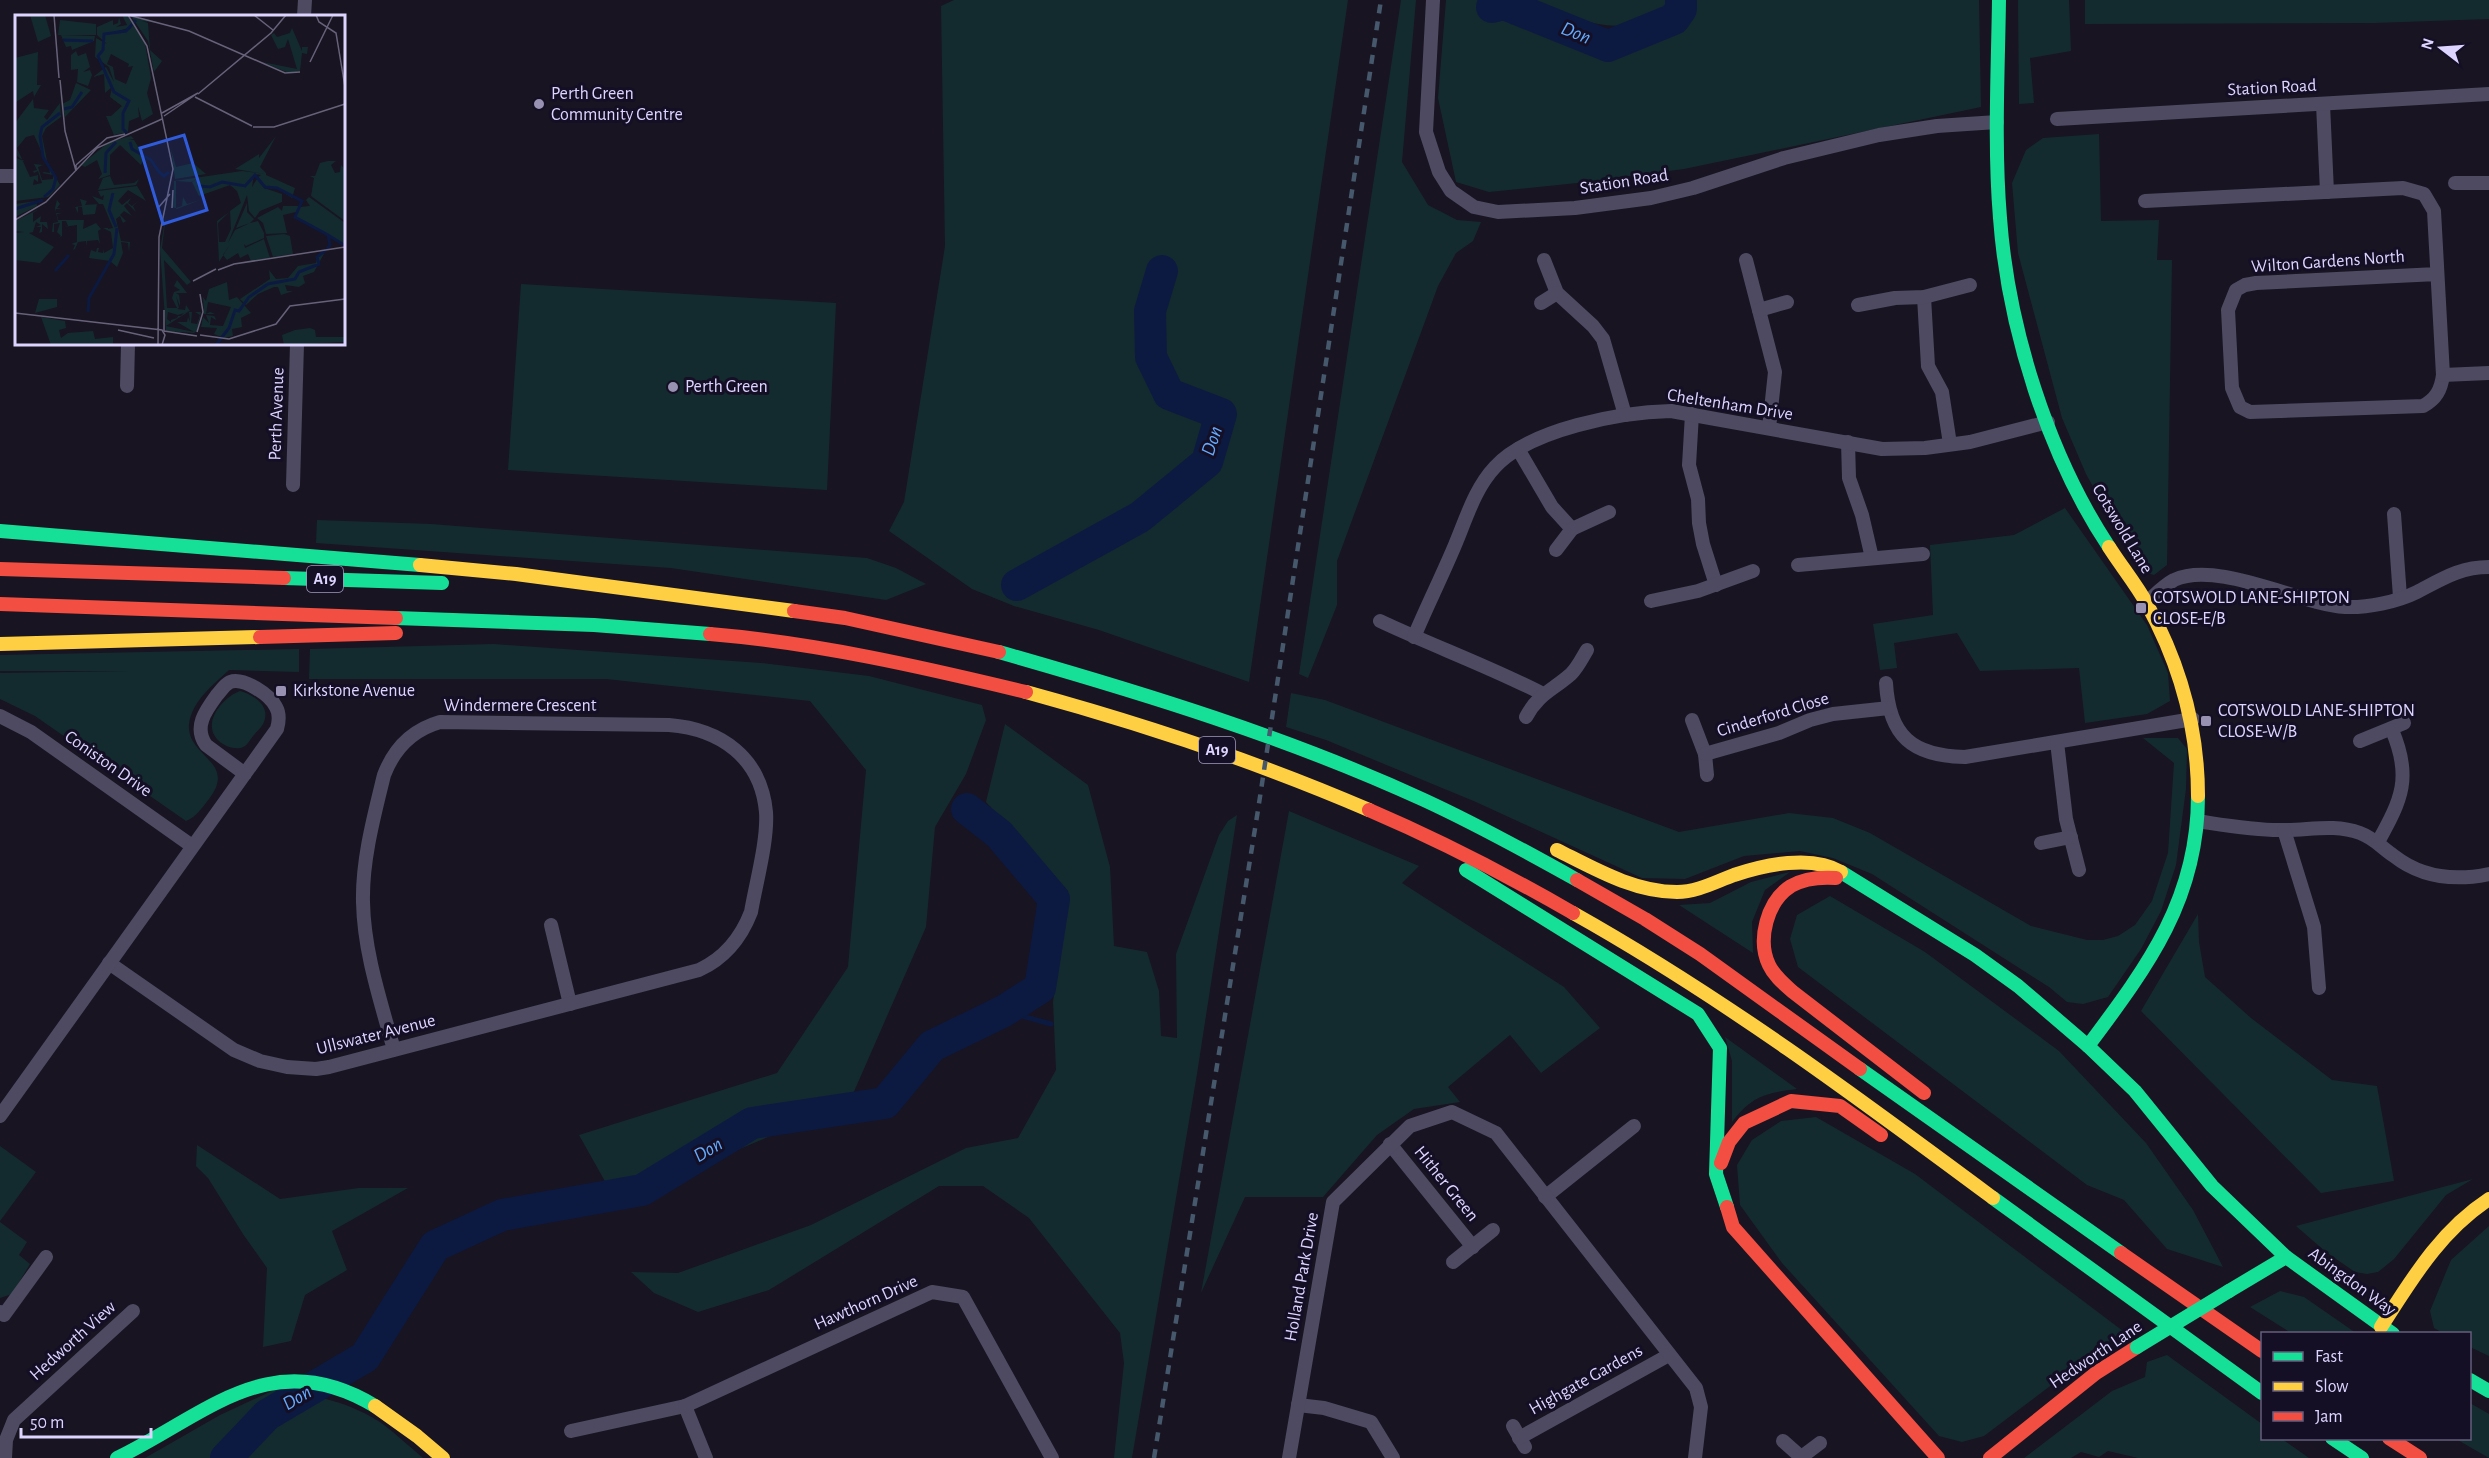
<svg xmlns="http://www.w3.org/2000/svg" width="2489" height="1458" viewBox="0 0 2489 1458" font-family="'Alegreya Sans',sans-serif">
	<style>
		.green { fill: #132b2e }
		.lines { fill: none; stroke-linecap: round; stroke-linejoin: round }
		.stream { stroke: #0c1a41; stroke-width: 5 }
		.river { stroke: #0c1a41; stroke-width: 32 }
		.street { stroke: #4d4a62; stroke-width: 14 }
		.fast { stroke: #16e098; stroke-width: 14 }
		.slow { stroke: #ffcf43; stroke-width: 14 }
		.jam { stroke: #f24e42; stroke-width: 14 }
		.rail { stroke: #45586c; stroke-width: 4.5; stroke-dasharray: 9 8; stroke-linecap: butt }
		.fast-bridge { stroke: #16e098; stroke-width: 14 }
		.poi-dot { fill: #9891b1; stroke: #150f26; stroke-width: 2 }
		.labels { text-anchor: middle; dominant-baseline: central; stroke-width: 6; stroke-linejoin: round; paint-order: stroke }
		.shield { fill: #150f26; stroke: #a19abe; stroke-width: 1.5 }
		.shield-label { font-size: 16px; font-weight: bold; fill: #ddd5ff }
		.street-label { font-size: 18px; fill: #ddd5ff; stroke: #150f26 }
		.poi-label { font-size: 18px; fill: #ddd5ff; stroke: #150f26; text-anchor: start }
		.water-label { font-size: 20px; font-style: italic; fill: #64abfe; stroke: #150f26 }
		.inset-river { fill: none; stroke: #0c1a41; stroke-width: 3 }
		.inset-road { fill: none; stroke: #67617a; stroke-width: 1.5 }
		.view { fill: #305cdc; fill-opacity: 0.15; stroke: #305cdc; stroke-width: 3 }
		.inset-edge { fill: none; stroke: #ddd5ff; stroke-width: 3 }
	</style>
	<rect width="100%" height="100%" fill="#181421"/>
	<g class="green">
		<path d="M954,0H1348L1249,682L1099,630L1014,606L972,589L889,531L904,502L945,246L941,6Z"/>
		<path d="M1401,0H1416L1402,162L1428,205L1457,220L1481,222L1473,241L1456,253L1438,286L1337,561V605L1308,678L1299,674Z"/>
		<path d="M1446,0H1492L1499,12L1516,14L1545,29L1612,50L1669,29L1685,16L1689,0H1979L1981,107L1684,169L1577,183L1489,192L1456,182L1438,98Z"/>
		<path d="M1534,0H1669L1662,12C1651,16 1638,23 1626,25C1595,29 1561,13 1534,0Z"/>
		<path d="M2018,0H2069L2071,51L2030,58L2034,103L2019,104Z"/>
		<path d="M2085,0H2489V19L2374,23L2085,24Z"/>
		<path d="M2099,134L2101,221L2159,220L2157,260H2172L2167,565L2154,575L2140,571L2086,474L2062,418L2018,253L2012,183L2026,150L2043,138Z"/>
		<path d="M521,284L836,303L827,490L508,470Z"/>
		<path d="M2065,508L2147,625L2168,673L2170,701L2147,714L2085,723L2079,668L1980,671L1957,633L1894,643L1897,668L1880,670L1873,624L1933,615L1930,545L2014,535Z"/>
		<path d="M317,520L431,524L867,558L896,568L926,584L886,600L671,568L316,543Z"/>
		<path d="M494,644L761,663L869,676L982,705L986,720L966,774L935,827L926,927L849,1103L616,1201L579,1135L777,1073L848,967L866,770L810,701L606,679H309L310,649Z"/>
		<path d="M299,649V672L229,670C213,685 192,701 189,724C186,757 238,761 209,799C202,808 196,817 186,821L35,716L0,699V673L130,671H0V655Z"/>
		<path d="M240,691C254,695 272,706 263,724C261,728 256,732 254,735C251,738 248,744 245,746C238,751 225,747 219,741C200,724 223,697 240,691Z"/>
		<path d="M1291,693L1325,700L1679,832L1789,813L1833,818L1870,833L2031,926L2087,940H2103L2118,936L2135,925L2152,901L2168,853L2174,763L2143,738H2178L2187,749L2186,789L2176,865L2161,911L2141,949L2108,997L2083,1004L2067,1002L2049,987L1872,874L1833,858L1800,851L1744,856L1685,879L1642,878L1476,802L1326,740L1286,727Z"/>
		<path d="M1005,724L1088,785L1110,867L1114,946L1147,952L1159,991L1161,1036L1177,1038L1176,954L1219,835L1228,821L1237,815L1197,1074L1132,1458H1114L1124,1363L1120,1333L1029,1218L983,1186H939L769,1290L698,1312L654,1293L631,1272L678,1273L811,1225L966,1148L1018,1138L1056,1070L1053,1002L1068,891L986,802Z"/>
		<path d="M1289,811L1419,866L1402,883L1564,987L1600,1028L1541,1073L1510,1035L1448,1087L1460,1102L1414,1109L1377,1135L1323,1197H1245L1201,1293Z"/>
		<path d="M1790,872L1765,890L1752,922L1753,953L1679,905L1710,903L1751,882Z"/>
		<path d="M1830,896L1925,952L2059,1051L2146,1143L2193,1210L2223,1267L2167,1249L2124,1200L2087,1185L1798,967L1790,939L1797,915Z"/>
		<path d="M2198,914L2199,942L2205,977L2251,1018L2332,1080L2377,1086L2394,1181L2321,1193L2141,1011Z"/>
		<path d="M1725,1037L1797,1089C1765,1093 1752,1096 1732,1122V1061Z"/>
		<path d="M1816,1117L1915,1174L2123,1331L1984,1436L1962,1442L1939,1436L1782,1263L1740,1205L1737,1165L1752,1140L1781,1121Z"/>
		<path d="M197,1145L280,1199L359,1188H408L332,1231L347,1270L305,1295L291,1341L263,1347L267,1268L243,1234L208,1178L196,1166Z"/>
		<path d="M0,1146L36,1172L0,1221Z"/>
		<path d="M2473,1179L2446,1195L2394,1259L2378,1272L2367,1274L2355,1272L2326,1252L2296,1226Z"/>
		<path d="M0,1222L27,1242L19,1255L30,1264L12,1294L0,1298Z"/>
		<path d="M2489,1226V1356L2470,1347V1334L2443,1333L2434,1328L2430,1311L2451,1260Z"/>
		<path d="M2280,1291L2304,1297L2356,1333H2291L2250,1307Z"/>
		<path d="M2167,1355L2262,1424V1438L2282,1439L2309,1458H2138L2108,1451L2099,1457L2081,1452L2071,1458H2024L2112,1391L2145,1377L2147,1362Z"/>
		<path d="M274,1390C312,1394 352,1402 384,1425C397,1435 410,1447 423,1458H145L220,1415Z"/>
		<path d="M2470,1403L2489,1414V1458L2456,1439L2470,1438Z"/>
	</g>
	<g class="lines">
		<path class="stream" d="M1004,1011L1051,1024"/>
		<g class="river">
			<path d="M1492,7L1504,4L1608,46L1674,19L1681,9V0"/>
			<path d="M1017,585L1140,517L1207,462L1221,414L1169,394L1151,357L1150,311L1162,271"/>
			<path d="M226,1458L267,1415L365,1357L435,1246L502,1215L642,1190L752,1123L885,1103L932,1046L1004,1011L1040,988L1054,899L999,834L967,809"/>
		</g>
		<g class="street">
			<path d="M1433,0L1426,132L1439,172L1451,191L1474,207L1498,212L1575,208L1651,198L1693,188L1784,158L1879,135L1937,126L1997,122"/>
			<path d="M304,16L305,0"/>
			<path d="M2323,104L2327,192"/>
			<path d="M2057,119L2489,94"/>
			<path d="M0,176H16"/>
			<path d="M2455,183H2489"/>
			<path d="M2145,201L2403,188L2424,194L2434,211L2443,375C2441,390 2436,399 2423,406L2250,412L2240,407L2232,388L2228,310L2236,290L2245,285L2256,283L2437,274"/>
			<path d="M1544,260L1557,293L1593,326L1603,339L1625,415"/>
			<path d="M1746,260L1775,372L1769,428"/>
			<path d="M1924,297L1928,366L1942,392L1950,444"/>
			<path d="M1541,303L1557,293"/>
			<path d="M1858,305L1895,298L1924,297L1970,285"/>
			<path d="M1759,310L1787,302"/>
			<path d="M2443,375L2489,373"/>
			<path d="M127,386L128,344"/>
			<path d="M1692,414L1689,465L1698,499L1699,523L1703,544L1716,585"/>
			<path d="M1848,442L1849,478L1862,515L1872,558"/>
			<path d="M1518,449L1552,507L1572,529"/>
			<path d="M293,485L297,344"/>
			<path d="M2394,514L2400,597"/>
			<path d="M1556,550L1572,529L1609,512"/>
			<path d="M1798,565L1923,554"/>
			<path d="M1651,601L1698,591L1753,571"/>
			<path d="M2146,603C2155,595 2163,586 2174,580C2218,560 2299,604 2345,607C2367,608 2397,602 2417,592C2442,579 2460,567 2489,567"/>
			<path d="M1380,621C1433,646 1491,667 1543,694"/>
			<path d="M1414,637C1427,606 1442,576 1455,545C1466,519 1475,488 1495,467C1530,429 1621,412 1671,411L1882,449L1925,448L1970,442L2048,422"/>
			<path d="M1886,683C1889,736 1912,756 1965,757L2193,719"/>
			<path d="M0,716L31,732L192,846"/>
			<path d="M1526,717C1538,694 1553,690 1571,674C1578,667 1582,658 1587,650"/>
			<path d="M1692,720L1705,754L1707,775"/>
			<path d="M2360,741L2404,723"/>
			<path d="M2057,742L2066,819L2079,870"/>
			<path d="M1705,754L1779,733L1810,720L1833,714L1889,708"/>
			<path d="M2197,821C2224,825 2252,830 2279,830C2307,831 2333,823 2360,833C2374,838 2382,848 2394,856C2422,878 2455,881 2489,874"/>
			<path d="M2284,830L2314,927L2319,988"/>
			<path d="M2378,842C2402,799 2412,777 2392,730"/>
			<path d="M2041,843L2071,837"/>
			<path d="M551,925L570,1004"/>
			<path d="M109,963L234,1050L260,1061L287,1067L316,1069L329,1067L699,970C725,958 741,938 751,912C756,883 768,840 766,812C761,757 720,729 669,725L440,722C412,730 394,749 384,775C374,816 362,860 363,902C364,953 381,1002 394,1050"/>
			<path d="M0,1116L277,729C279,722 280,714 276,707C270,695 244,677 230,682C224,685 221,691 217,695C206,710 193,727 206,745L245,774"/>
			<path d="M1390,1144L1473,1247"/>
			<path d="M1545,1197L1634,1126"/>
			<path d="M1453,1262L1493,1230"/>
			<path d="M0,1312L4,1315L46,1257"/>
			<path d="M1298,1405L1324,1408L1371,1422L1393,1458"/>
			<path d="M1513,1426L1525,1447"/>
			<path d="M571,1431L685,1406"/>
			<path d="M1519,1438L1669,1355"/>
			<path d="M1783,1441L1801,1457"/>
			<path d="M5,1458L6,1440L14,1420L133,1311"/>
			<path d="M706,1458L685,1406L932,1292L963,1297L1052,1458"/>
			<path d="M1289,1458L1333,1202L1410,1126L1452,1112L1496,1133L1696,1388L1701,1407L1695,1458"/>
			<path d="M1800,1458L1820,1443"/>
		</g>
		<g class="fast">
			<path d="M1999,0C1998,72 1994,146 2000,218C2008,328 2048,455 2109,547"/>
			<path d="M0,531L420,565"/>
			<path d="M284,578L442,583"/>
			<path d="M396,618L594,625L710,634"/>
			<path d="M999,652C1143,693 1287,737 1424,800C1476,824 1527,852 1577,880"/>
			<path d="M2198,796C2198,900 2147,967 2088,1046L2135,1091L2212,1186L2286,1257"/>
			<path d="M1466,870L1698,1014L1720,1048L1716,1174L1727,1207"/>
			<path d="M1841,872L1975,955L2018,986L2088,1046"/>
			<path d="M1860,1069L2121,1253"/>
			<path d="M1993,1198L2262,1393"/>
			<path d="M2229,1291L2286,1257L2393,1334"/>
			<path d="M2470,1380L2489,1391"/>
			<path d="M2332,1438L2362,1458"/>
			<path d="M117,1458C206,1415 271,1343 375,1406"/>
		</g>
		<g class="slow">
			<path d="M2109,547C2121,566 2136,584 2147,604C2180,664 2198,728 2198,796"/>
			<path d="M420,565L516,574L794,611"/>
			<path d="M0,644L260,637"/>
			<path d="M1026,692C1143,724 1258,762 1369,810"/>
			<path d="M1557,850C1595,869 1634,892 1677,892C1697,892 1715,882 1734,875C1764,865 1812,854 1841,872"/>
			<path d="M1573,913C1721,996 1857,1097 1993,1198"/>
			<path d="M2381,1327C2412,1279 2440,1231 2489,1199"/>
			<path d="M375,1406L417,1436L443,1458"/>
		</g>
		<g class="jam">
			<path d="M0,569L284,578"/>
			<path d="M0,604L396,618"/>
			<path d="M794,611L845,618L999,652"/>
			<path d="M710,634C817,643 922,667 1026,692"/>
			<path d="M260,637L396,633"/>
			<path d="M1369,810C1439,840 1507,875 1573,913"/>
			<path d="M1836,878C1821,877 1805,878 1791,886C1767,901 1757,940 1769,965C1774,976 1784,984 1793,992L1924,1093"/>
			<path d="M1577,880L1645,919L1700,954L1860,1069"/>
			<path d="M1721,1163L1729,1142L1744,1123L1791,1101L1840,1106L1881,1135"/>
			<path d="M1727,1207L1733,1227L1938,1458"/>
			<path d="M2121,1253L2262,1351"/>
			<path d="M2389,1438L2420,1458"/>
			<path d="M1990,1458L2096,1373L2137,1347"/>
		</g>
		<path class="rail" d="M1154,1458L1258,810L1381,0"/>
		<path class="fast-bridge" d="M2137,1347L2229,1291"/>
	</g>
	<g class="poi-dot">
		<circle cx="539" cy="104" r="6"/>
		<circle cx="673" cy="387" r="6"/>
		<rect x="2135" y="602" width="12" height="12" rx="3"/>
		<rect x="275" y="685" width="12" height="12" rx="3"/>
		<rect x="2200" y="715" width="12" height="12" rx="3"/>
	</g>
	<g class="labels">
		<g class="shield">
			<rect x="307" y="566" width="36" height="26" rx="4.5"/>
			<rect x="1199" y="737" width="36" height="26" rx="4.5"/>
		</g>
		<g class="shield-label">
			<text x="325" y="579">A19</text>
			<text x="1217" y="750">A19</text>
		</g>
		<g class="street-label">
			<text transform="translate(2272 88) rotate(-3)">Station Road</text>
			<text transform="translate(1624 182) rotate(-9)">Station Road</text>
			<text transform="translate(2328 262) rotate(-4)">Wilton Gardens North</text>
			<text transform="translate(1730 405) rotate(9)">Cheltenham Drive</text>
			<text transform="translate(277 414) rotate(-88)">Perth Avenue</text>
			<text transform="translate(2122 529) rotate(59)">Cotswold Lane</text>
			<text x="520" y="706">Windermere Crescent</text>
			<text transform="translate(1773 715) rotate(-17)">Cinderford Close</text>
			<text transform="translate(108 764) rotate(35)">Coniston Drive</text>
			<text transform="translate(376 1035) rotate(-14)">Ullswater Avenue</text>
			<text transform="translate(1446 1184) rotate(51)">Hither Green</text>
			<text transform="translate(1302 1277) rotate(-80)">Holland Park Drive</text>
			<text transform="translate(2352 1282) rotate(36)">Abingdon Way</text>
			<text transform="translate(866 1303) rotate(-24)">Hawthorn Drive</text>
			<text transform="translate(73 1341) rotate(-42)">Hedworth View</text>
			<text transform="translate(2096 1355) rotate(-34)">Hedworth Lane</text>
			<text transform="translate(1586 1380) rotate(-29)">Highgate Gardens</text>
		</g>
		<g class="poi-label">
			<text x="551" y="94">Perth Green<tspan x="551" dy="21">Community Centre</tspan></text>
			<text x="685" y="387">Perth Green</text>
			<text x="2153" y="598">COTSWOLD LANE-SHIPTON<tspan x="2153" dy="21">CLOSE-E/B</tspan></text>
			<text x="293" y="691">Kirkstone Avenue</text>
			<text x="2218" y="711">COTSWOLD LANE-SHIPTON<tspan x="2218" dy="21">CLOSE-W/B</tspan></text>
		</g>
		<g class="water-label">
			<text transform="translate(1576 33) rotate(22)">Don</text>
			<text transform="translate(1212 441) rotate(-72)">Don</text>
			<text transform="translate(708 1150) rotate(-31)">Don</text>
			<text transform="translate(297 1398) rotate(-31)">Don</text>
		</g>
	</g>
	<g transform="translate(15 15)">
		<rect width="330" height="330" fill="#181421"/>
		<path d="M15,0H30L36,21L23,27ZM107,0L113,1L117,9L114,13L95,18L109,17L115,14L118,10L130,28L136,63L132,78L138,99L127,106L123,91L124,102L114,106L113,117L99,120L91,101H96L107,91L95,82L97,72L90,78L89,59L78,62L91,52L99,67L94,52L80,42L81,23L92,29L82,20V12L98,5V10L103,8L104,2L106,9L101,12L112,10ZM96,39L114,49L113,52L118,51L111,69L100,64L98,52L92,49ZM116,1L144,8L127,6L133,8L135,35L147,46L139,57L141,68L133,26ZM45,5L81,9V20H43ZM277,13L287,36V32H293L292,39L287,38L285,56L274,58L247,47L282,54L273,24L270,32L263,34L256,20L259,18L262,22L275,18ZM46,20L80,21L79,26L57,35L56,31L51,32ZM61,36L63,41L71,38L75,52L68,57L75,55L77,60L73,71L62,67L63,54L56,55V40ZM23,37L22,70H26L19,82L18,76L1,87L0,43ZM61,68L76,75L50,102L47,89L55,85ZM18,84L19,93L34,95L29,102L32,105L45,88L46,102L31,113L27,121L32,146L45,170L33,182L1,186V143L9,146L2,141L0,108ZM19,120L34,153L35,158L29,157L27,158L38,160V164L27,165L23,152L28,150L19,149L22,155L18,156L19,158L23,156L27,168L18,170L19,164L23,167V160L15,162L2,133L11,122ZM116,121L119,124L113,125H119L130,142L126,150L105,130L95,140V160L83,164L87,159L82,145L70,152L66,150L94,127ZM261,121L245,152L251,158V160L280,173L277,183L262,173L250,172L243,162L246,160L239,159L237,172L242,164L249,173L267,179V187L245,196L240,203L234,196L232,180L213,228L220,215L235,208L221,213L232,188V197L239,204L235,208L243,206L249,218V223L231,231L229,229L230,233L249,224L255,243L236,246L233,239L225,243L223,238L212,245L208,240L216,228L204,247L202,206L214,197L203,208L204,227H210L216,214L215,196L226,188L222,176L215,170L184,181L177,167L184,163L176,167L161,166V193L167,191L168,182L172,189L185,185L162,194L158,192L159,166L227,156L250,159L220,154L244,139V143ZM156,134L161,152L178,148L191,159L160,164ZM313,146H321L316,150L320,158L325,157L326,150L330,154V206L296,181L299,163L295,161H300L305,148ZM95,161L99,170L119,168L124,164L121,170L83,175L88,163ZM122,171L131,186L113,175L103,186L107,190L116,183L113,188L117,191L124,185L118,191L121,197L112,188L109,191L117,201L109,196L105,200L111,206L108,208L105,201L101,204L106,226L115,227L114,237L113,228L106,227L108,238L102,252L95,246L74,243L76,235L81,237L82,233H84L83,237L88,238V234L89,238L98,233L96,217L88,213H93V208V214L98,213L88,189H82L80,199L68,200L67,192H63V198L60,192L67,191L65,184L72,186L70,190L84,189L77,181L88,185L89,180L86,182L83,176ZM294,182L330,208V230L281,202L285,192L295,191L291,185ZM42,185L45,189L42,193L47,194H41V198H47L42,199L43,205H69L68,214L81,208L86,214L83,216L85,229L83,225L72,226V232L71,226L63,227L60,234L58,235L60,230L56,229L62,227V210L49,212L53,211L51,206H47V221L42,224L46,221L42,217L45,208L39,209V217H37L38,208L43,207L40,193ZM21,186L22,191L0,202V189ZM268,191H285L281,197L268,200L272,218L251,219L248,208L242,203L263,192L267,196ZM24,194L18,198V207L26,201L25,207H32L33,214L27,209V217L24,218L26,212H21L26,210L21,207L18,217L14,218L39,232L25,248L0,245V218L9,217L0,216V206ZM151,200L147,233L176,267L172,270L149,245L152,293H162L157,283L159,277L165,275L159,271L162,265L172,278H161L164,280L165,287V291L161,281L164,293L162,294L170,295L171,290L175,296L163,300L153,297L152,304L156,307V305L162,303L163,301H166L169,298L173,297L151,311L179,317L162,307H172L173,302L175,307L174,297H177L176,308L182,309L185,300L180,297H186L182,316L179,318L151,316L145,234ZM269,219L275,221L278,239L258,242L251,221ZM311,235L299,257L288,261L290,268L284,272L270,270L272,276H278L266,280L263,272H259L243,279L231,290L225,284L255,264L254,255L261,264L273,263L283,251L301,248L303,240ZM212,267L214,285L222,282L236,298L226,303L227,312L217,314L218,321L209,323L199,319L202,313L186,312L188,302L194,308L191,300L199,301L200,302L201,305L196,302L195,310L208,311L216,292L193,287L191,299L195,297L200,299H189L188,282L191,286L194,274ZM24,284H42V292L20,298ZM26,302L50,306L51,313L44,315L46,323L53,318L78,316L80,324L98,322V329L36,330ZM330,308V330L329,327L269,330L267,320L280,315L295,313L300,315L301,322H329Z" fill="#132b2e" fill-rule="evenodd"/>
		<path class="inset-river" d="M48,25L78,26M49,94L57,92L67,77M112,118L108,114V98L114,86L99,77L83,41L88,35L89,19L111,16L121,5M115,127L117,134L136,145L144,157L149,161L154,157M90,158L91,138L101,127M183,165L184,171L195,172L207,167L230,171L240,160L250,172L262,173L287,186L280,202L313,220L315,230L312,234M98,178L94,195L101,212M29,182L38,174L41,163L28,142L25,121L27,112L45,98M0,194L28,185M313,220L329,230M40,256L54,240M73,297L74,283L99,239L102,213M201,330L214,313L220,295L224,296L234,282L253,269L280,264L284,257L304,249L302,242L311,235"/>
		<path class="inset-road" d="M39,0L44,63M113,0L132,31L158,154L144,222L143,330M113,0L174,16L270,58L285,57M239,0L258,15M301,0L304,7L321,18L330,72M295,47L318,0M45,65L50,116L61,156V150M183,79L256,18L271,0M180,82L237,111M147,98L183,78L149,101M238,112H259L330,89M61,150L92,123L110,119M143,193L155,179M157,193L158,175M0,205L31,187L82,133L147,104M203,255L219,249L330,232M178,266L201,254M149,295V316M0,298L147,315L150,320L147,330M103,315L139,323M149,316L182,321M182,317L188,297L185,279M185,320L214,324L261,309L275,291L330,284"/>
		<path class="view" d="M169,120L192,195L148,209L125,133Z"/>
		<rect width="330" height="330" class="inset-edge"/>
	</g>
	<rect x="2261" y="1332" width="210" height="108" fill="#150f26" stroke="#655e7d" stroke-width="1.5"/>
	<rect x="2273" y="1352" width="30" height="9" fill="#16e098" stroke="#655e7d" stroke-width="1.5"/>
	<text x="2315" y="1362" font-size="18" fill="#ddd5ff">Fast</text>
	<rect x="2273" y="1382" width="30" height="9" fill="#ffcf43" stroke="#655e7d" stroke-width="1.5"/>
	<text x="2315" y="1392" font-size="18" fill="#ddd5ff">Slow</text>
	<rect x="2273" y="1412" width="30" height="9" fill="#f24e42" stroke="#655e7d" stroke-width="1.5"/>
	<text x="2315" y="1422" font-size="18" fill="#ddd5ff">Jam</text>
	<g transform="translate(2441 48) rotate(287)" stroke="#150f26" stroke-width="4.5" paint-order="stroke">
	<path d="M0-4.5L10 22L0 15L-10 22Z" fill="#ddd5ff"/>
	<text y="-9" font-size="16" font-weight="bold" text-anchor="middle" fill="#ddd5ff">N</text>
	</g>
	<path d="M21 1428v9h130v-9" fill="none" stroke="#ddd5ff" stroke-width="3"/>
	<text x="30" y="1428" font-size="18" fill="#ddd5ff" stroke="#150f26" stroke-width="4.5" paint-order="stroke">50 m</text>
</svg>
